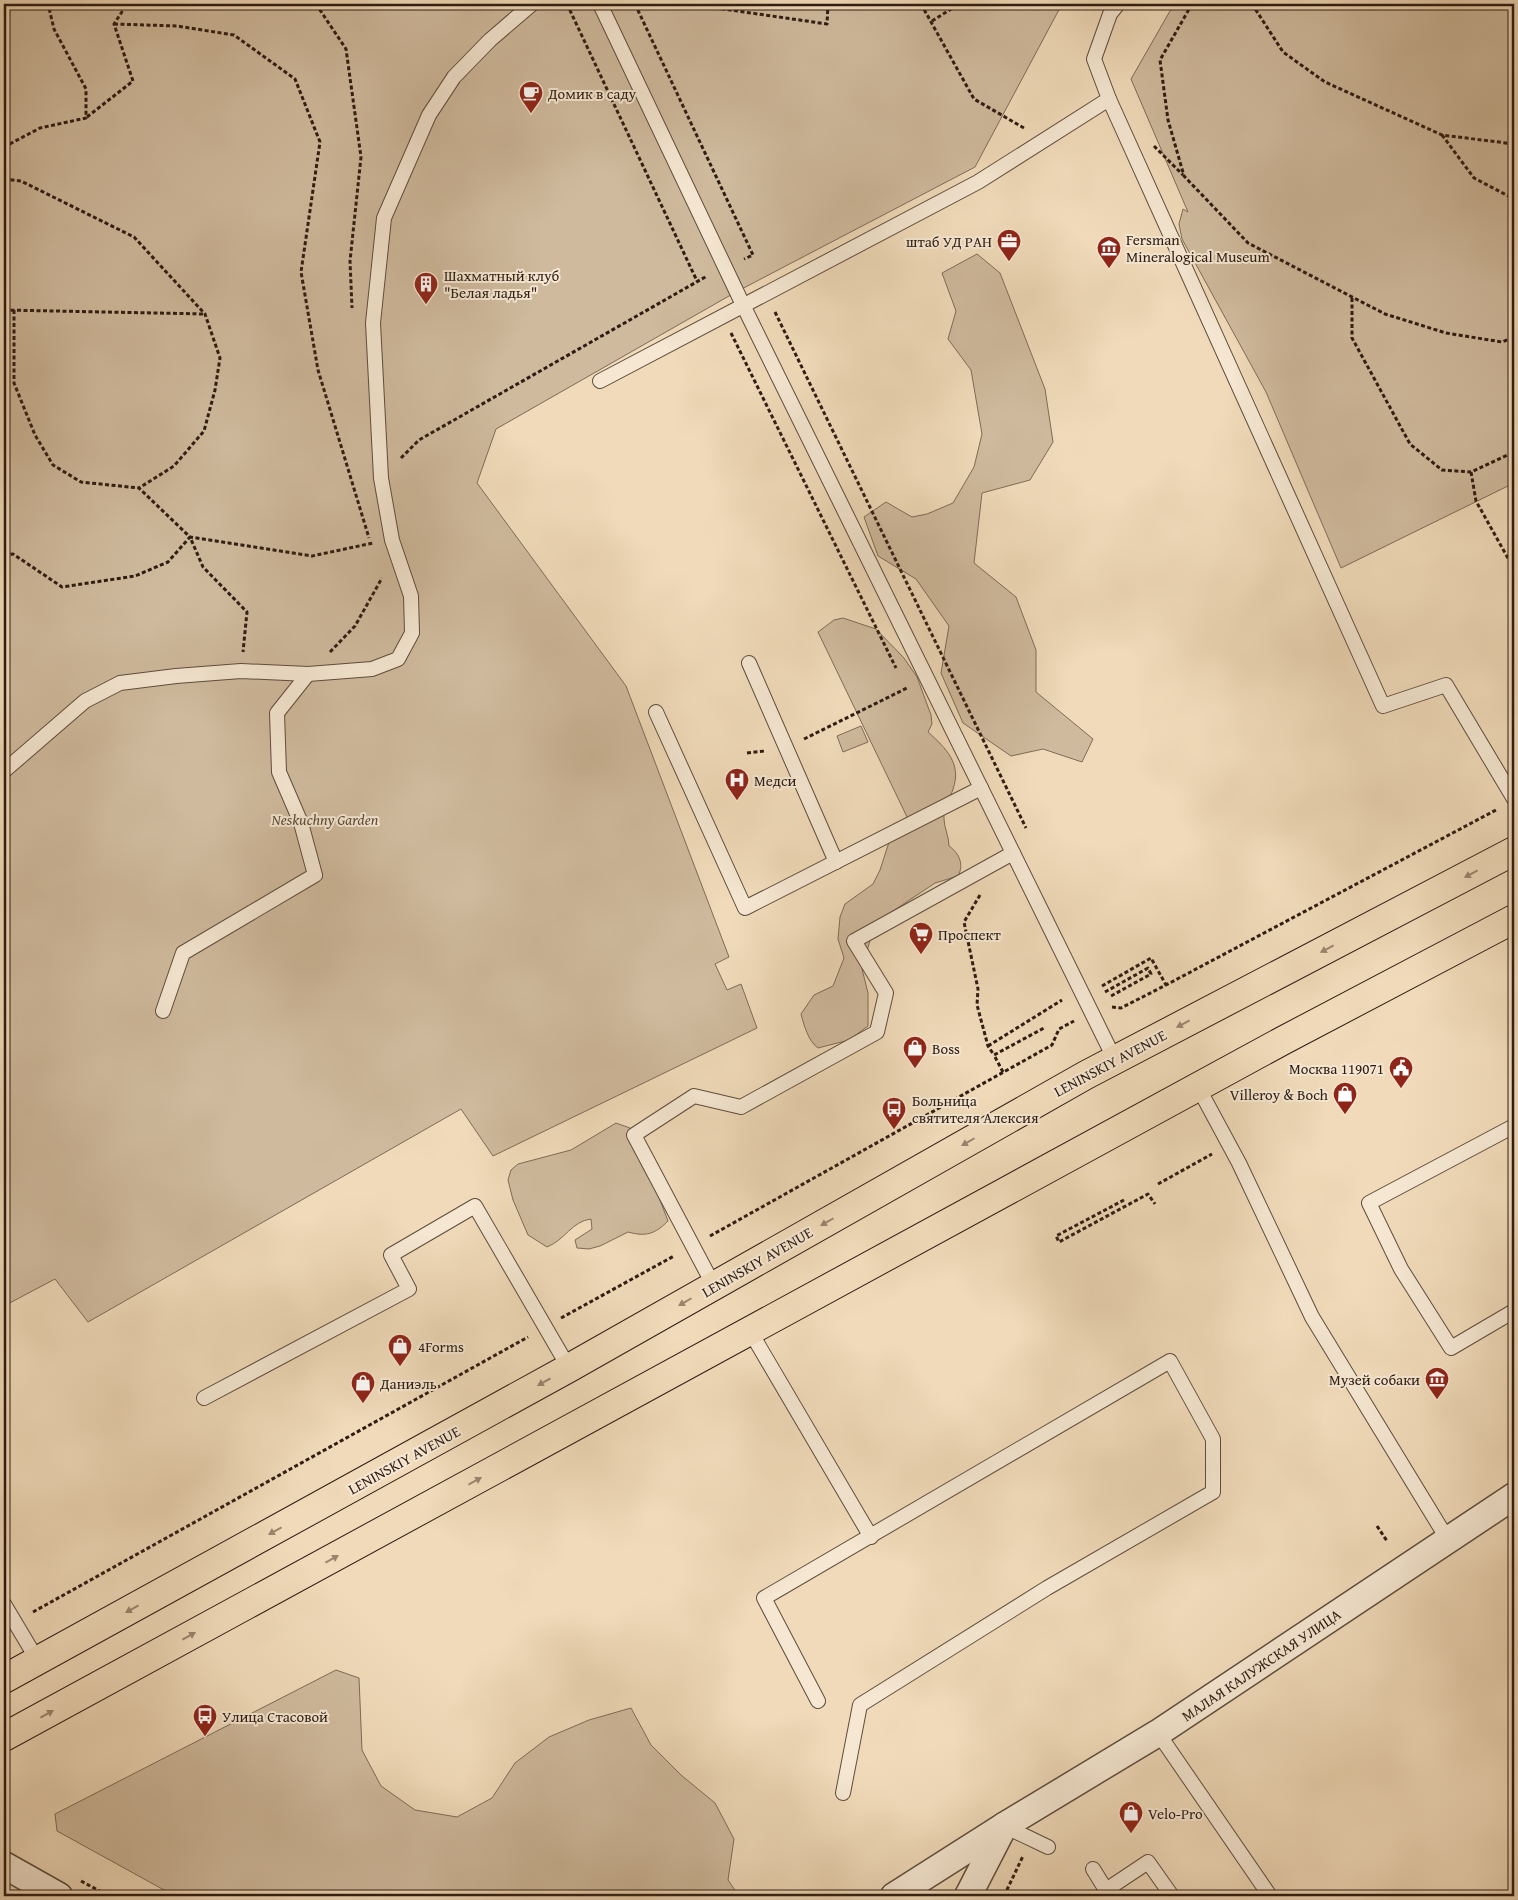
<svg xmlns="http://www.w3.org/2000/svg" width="1518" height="1900" viewBox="0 0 1518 1900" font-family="'Gentium Book Plus',serif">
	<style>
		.green { fill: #cfba9d; stroke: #7e6b58 }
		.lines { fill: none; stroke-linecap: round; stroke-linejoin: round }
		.lane-casing { stroke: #5e4c3c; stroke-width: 16 }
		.street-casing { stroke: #5e4c3c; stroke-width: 29 }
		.primary-casing { stroke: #2e1c13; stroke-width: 30 }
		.path { stroke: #2e1c13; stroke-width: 3; stroke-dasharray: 4 2.5; stroke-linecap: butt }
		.lane { stroke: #f5e7d2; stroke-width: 14 }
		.street { stroke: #f5e7d2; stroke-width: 26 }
		.primary { stroke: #f0dab9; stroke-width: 28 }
		.oneway { fill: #99846e }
		.labels { text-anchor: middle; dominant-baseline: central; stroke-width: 4; stroke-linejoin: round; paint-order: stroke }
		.poi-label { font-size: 15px; fill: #2e1c13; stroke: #f5e7d2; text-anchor: start }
		.park-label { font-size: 15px; font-style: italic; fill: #5e4b3c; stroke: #f5e7d2 }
		.street-label { font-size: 15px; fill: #2e1c13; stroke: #f5e7d2 }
	</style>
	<rect width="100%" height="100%" fill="#f0dab9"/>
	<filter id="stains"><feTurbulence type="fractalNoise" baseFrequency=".004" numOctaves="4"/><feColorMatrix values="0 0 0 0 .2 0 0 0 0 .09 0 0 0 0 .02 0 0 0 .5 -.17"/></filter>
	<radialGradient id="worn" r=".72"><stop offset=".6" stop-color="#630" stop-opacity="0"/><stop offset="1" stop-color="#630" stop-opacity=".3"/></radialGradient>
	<g class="green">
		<path d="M4,4H1062L975,167L736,292L496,429L477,483L626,686L729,957L715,964L727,990L741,984L757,1028L493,1156L461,1109L88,1322L55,1279L4,1306Z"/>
		<path d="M1174,4H1514V483L1341,568L1266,392L1182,239L1179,224L1183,209L1188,212L1131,79Z"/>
		<path d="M977,254L1000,273L1045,389L1053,442L1030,480L982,493L974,563L1016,597L1036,650V692L1093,739L1082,762L1043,749L1011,756L963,723L941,673L949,626L916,579L878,556L864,517L886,502L912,517L927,514L953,503L974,467L982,434L971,370L948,339L956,311L942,273Z"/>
		<path d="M843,618L876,629L904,658L917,677L931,715L932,724L928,732C946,748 962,764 953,789C950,799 943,808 944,819C944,828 949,836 949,846C960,854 964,865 958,876L935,883L878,921L871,937L862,969L868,993V1026L849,1040L818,1048C808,1041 804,1025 801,1014L814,995L833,986L844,958L838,939L840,917L845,904L873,884L880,870L891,836L908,819L818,632L834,620Z"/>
		<path d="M861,726L868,742L843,752L837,736Z"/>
		<path d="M616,1123L630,1128L636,1137L668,1221C655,1234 646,1237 628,1232L600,1246L589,1249L577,1248L575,1240L592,1229L591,1219C572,1221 565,1240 547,1247L528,1235L513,1200L508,1180L511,1170L518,1164L571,1150Z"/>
		<path d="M336,1670L359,1678L362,1750L381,1786L415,1810L457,1817L492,1798L515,1763L549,1737L589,1720L631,1708L651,1745L681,1775L715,1803L734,1839L728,1880L739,1896H175L57,1831L55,1814Z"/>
	</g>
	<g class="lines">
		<defs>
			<g id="lane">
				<path d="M600,4L743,305L1115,1060"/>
				<path d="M1109,99L1383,706L1446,685L1514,799"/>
				<path d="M600,381L978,182L1109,99L1094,59L1110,14L1118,4"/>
				<path d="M749,663L836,862"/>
				<path d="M656,712L745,908L981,788"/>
				<path d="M4,771L85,701L120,683L176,676L241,671L308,674L372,669L398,659L412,633L411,596L392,540L381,478L373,323L384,218L429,115L454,77L490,40L532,4"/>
				<path d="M163,1011L183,953L315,875L301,823L279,772L277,713L308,674"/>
				<path d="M1198,1087L1239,1163L1312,1317L1448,1540"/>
				<path d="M1514,1126L1369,1203L1401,1269L1451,1348L1514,1311"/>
				<path d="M714,1286L634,1135L694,1096L741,1107L877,1032L886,993L854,941L1013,853"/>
				<path d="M750,1331L871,1537"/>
				<path d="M204,1398L409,1289L391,1255L475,1206L569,1368"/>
				<path d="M4,1604L38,1661"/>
				<path d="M818,1701L764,1598L1170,1361L1213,1439V1492L1047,1588L860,1705L843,1793"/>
				<path d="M1158,1733L1270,1896"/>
				<path d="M1004,1826L1048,1847"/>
				<path d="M1093,1869L1106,1890"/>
				<path d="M1102,1896L1106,1890L1148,1862L1172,1896"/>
			</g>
			<g id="street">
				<path d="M4,1865L59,1896"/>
				<path d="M894,1896L1004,1826L1158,1733L1514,1496"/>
				<path d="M968,1896L1004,1826"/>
			</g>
			<g id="primary">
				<path d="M4,1679L569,1368L1086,1075L1514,851"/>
				<path d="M4,1737L1284,1040L1514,919"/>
			</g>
		</defs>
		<use href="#lane" class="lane-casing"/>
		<use href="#street" class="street-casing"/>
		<use href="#primary" class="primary-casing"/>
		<g class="path">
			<path d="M316,4L346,49L361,157L350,261L352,308"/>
			<path d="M567,4L697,281"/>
			<path d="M635,4L753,255L744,259"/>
			<path d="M689,4L827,24L828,4"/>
			<path d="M921,4L974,99L1024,128"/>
			<path d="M1192,4L1160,60L1168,120L1184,176L1248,243L1385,314L1446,333L1502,342L1514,337"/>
			<path d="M1252,4L1283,52L1325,82L1442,135L1514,144"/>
			<path d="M932,21L959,4"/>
			<path d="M114,24L177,26L234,35L295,79L320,142L301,272L318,370L369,538"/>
			<path d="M87,117L133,81L114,24L127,4"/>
			<path d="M1442,135L1474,178L1514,199"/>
			<path d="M1154,146L1183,175"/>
			<path d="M4,147L40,128L86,118V89L54,29L48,4"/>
			<path d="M4,179L21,181L134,237L205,314L220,358L215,390L204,431L174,466L139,488L190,537L312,556L373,543"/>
			<path d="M1352,298V338L1410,444L1442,470L1471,472L1514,452"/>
			<path d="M4,310L205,314"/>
			<path d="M14,310V383L35,435L53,465L81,482L139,488"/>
			<path d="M775,312L1026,828"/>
			<path d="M731,333L896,668"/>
			<path d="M401,458L419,440L707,276"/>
			<path d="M1471,472L1476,501L1514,569"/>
			<path d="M4,555L13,554L62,587L135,576L168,562L190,537L203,567L247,612L243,652"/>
			<path d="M330,652L355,626L382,578"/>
			<path d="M804,739L907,688"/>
			<path d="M747,753L765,751"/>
			<path d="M980,895L964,922L978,989L977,1005L988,1046L994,1055"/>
			<path d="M1102,986L1151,958L1166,985"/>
			<path d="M1105,992L1148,968L1151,974L1111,996"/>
			<path d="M1112,1007L1121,1008L1166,985L1496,810"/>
			<path d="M988,1046L1062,1000"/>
			<path d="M1003,1072L994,1055L1044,1028"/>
			<path d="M1158,1184L1212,1154"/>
			<path d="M1124,1200L1056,1236L1059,1242L1148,1194L1155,1204"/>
			<path d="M710,1236L1052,1045L1059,1029L1074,1021"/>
			<path d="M561,1318L674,1256"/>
			<path d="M1377,1526L1387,1541"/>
			<path d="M33,1612L528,1337"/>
			<path d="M81,1881L109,1896"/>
			<path d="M1004,1896L1023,1856"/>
		</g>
		<use href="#lane" class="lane"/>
		<use href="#street" class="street"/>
		<use href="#primary" class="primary"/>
	</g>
	<defs><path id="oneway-solid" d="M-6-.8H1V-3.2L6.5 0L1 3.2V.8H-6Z" transform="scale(1.25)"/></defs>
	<g class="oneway">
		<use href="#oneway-solid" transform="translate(1471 874) rotate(152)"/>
		<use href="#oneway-solid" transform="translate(1327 949) rotate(152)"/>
		<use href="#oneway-solid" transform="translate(1183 1024) rotate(152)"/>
		<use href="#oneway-solid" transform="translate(968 1142) rotate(150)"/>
		<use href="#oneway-solid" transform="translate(827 1222) rotate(150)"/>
		<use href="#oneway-solid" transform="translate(685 1302) rotate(150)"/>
		<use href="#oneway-solid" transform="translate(544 1382) rotate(151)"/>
		<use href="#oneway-solid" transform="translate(475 1481) rotate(-29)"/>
		<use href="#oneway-solid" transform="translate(275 1531) rotate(151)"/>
		<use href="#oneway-solid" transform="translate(332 1559) rotate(-29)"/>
		<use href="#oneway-solid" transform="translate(132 1609) rotate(151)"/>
		<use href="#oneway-solid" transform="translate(189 1636) rotate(-29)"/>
		<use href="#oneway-solid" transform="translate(47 1714) rotate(-29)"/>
	</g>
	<defs>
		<symbol id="cafe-pin" viewBox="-11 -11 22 30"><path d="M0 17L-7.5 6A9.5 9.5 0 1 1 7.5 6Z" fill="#8f2418" stroke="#f5e7d2"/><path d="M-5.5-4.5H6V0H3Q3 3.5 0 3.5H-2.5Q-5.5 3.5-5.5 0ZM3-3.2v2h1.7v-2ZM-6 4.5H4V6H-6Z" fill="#fff"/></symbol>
		<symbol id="office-pin" viewBox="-11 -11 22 30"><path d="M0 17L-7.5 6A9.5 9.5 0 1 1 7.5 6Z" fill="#8f2418" stroke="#f5e7d2"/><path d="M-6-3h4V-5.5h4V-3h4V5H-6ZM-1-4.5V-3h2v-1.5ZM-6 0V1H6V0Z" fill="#fff"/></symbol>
		<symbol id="museum-pin" viewBox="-11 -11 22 30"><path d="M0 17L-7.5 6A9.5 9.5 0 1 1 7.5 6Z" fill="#8f2418" stroke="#f5e7d2"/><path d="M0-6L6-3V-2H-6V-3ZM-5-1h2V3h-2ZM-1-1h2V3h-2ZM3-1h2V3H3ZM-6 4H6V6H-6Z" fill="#fff"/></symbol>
		<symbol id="building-pin" viewBox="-11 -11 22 30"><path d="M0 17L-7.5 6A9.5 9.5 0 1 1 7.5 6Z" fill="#8f2418" stroke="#f5e7d2"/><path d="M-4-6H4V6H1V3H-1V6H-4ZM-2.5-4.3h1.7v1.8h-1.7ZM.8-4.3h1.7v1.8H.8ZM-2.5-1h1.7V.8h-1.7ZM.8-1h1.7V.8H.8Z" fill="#fff"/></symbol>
		<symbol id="hospital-pin" viewBox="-11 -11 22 30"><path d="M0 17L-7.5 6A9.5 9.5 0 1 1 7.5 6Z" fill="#8f2418" stroke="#f5e7d2"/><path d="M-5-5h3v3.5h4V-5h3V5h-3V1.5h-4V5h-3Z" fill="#fff"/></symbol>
		<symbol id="supermarket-pin" viewBox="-11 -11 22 30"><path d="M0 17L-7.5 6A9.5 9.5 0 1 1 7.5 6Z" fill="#8f2418" stroke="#f5e7d2"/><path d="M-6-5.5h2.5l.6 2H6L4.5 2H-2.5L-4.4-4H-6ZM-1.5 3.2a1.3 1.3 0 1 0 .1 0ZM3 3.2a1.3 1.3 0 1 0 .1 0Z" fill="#fff"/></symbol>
		<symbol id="shop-pin" viewBox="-11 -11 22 30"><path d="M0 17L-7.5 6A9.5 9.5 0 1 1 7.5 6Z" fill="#8f2418" stroke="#f5e7d2"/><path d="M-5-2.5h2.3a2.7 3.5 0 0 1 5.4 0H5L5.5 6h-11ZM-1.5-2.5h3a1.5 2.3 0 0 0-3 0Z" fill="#fff"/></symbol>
		<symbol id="civic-pin" viewBox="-11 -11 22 30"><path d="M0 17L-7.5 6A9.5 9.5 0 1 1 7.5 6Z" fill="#8f2418" stroke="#f5e7d2"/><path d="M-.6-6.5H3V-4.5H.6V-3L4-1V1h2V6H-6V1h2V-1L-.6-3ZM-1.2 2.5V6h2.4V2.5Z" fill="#fff"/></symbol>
		<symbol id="bus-pin" viewBox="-11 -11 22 30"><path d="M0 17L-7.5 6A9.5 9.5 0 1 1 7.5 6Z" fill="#8f2418" stroke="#f5e7d2"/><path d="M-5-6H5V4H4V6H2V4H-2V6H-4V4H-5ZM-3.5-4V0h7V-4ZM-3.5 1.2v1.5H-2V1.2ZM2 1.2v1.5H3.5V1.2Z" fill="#fff"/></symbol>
	</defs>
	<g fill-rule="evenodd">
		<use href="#cafe-pin" x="517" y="79" width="28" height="38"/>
		<use href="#office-pin" x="995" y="227" width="28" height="38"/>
		<use href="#museum-pin" x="1095" y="234" width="28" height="38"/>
		<use href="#building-pin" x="412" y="270" width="28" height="38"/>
		<use href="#hospital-pin" x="723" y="766" width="28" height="38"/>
		<use href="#supermarket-pin" x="907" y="920" width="28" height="38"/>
		<use href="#shop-pin" x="901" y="1034" width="28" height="38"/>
		<use href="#civic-pin" x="1387" y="1054" width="28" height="38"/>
		<use href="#shop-pin" x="1331" y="1080" width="28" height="38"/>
		<use href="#bus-pin" x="880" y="1095" width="28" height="38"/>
		<use href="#shop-pin" x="386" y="1332" width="28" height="38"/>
		<use href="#museum-pin" x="1423" y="1365" width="28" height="38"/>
		<use href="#shop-pin" x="349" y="1369" width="28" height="38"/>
		<use href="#bus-pin" x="191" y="1702" width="28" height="38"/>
		<use href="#shop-pin" x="1117" y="1799" width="28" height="38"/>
	</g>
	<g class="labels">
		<g class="poi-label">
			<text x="548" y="93">Домик в саду</text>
			<text x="1126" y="239">Fersman<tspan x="1126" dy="17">Mineralogical Museum</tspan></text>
			<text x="992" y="241" text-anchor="end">штаб УД РАН</text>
			<text x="444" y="275">Шахматный клуб<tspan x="444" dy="17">"Белая ладья"</tspan></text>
			<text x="754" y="780">Медси</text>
			<text x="938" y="934">Проспект</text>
			<text x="932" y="1048">Boss</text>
			<text x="1384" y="1068" text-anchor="end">Москва 119071</text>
			<text x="1328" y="1094" text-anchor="end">Villeroy &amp; Boch</text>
			<text x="912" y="1100">Больница<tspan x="912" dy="17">святителя Алексия</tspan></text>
			<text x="418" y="1346">4Forms</text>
			<text x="1420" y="1379" text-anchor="end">Музей собаки</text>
			<text x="380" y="1383">Даниэль</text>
			<text x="222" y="1716">Улица Стасовой</text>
			<text x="1148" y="1813">Velo-Pro</text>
		</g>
		<g class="park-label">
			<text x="325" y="819">Neskuchny Garden</text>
		</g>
		<g class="street-label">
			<text transform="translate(1110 1063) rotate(-28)">LENINSKIY AVENUE</text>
			<text transform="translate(757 1262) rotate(-30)">LENINSKIY AVENUE</text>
			<text transform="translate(404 1460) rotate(-29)">LENINSKIY AVENUE</text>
			<text transform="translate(1261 1665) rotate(-34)">МАЛАЯ КАЛУЖСКАЯ УЛИЦА</text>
		</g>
	</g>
	<rect width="1518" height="1900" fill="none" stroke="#f0dab9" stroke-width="20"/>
	<rect x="5" y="5" width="1508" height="1890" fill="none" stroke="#2e1c13" stroke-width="2.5"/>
	<rect x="10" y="10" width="1498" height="1880" fill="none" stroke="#2e1c13"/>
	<rect width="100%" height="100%" filter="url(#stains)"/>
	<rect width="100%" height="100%" fill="url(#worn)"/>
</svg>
